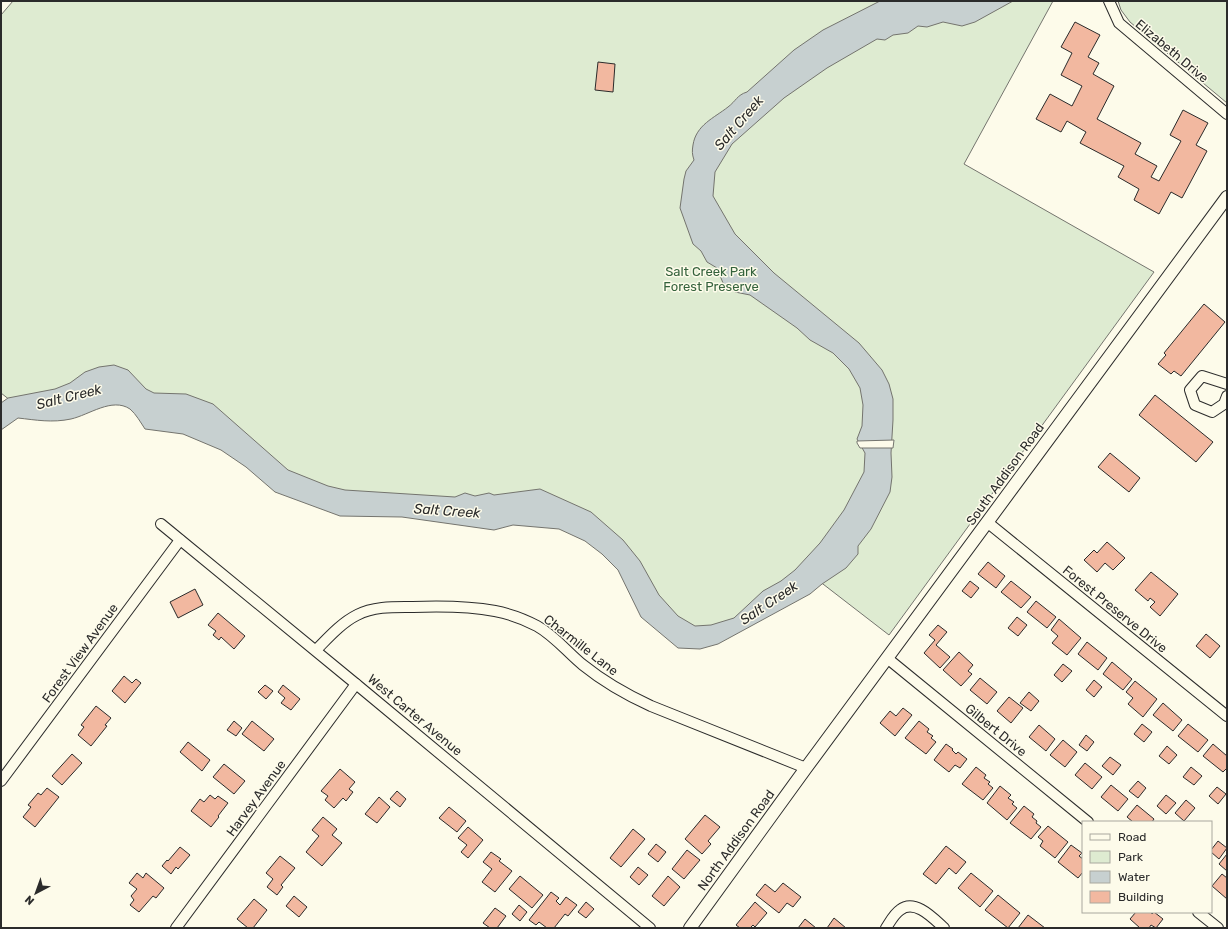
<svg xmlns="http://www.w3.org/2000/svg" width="1228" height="929" viewBox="0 0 1228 929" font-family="Rubik,sans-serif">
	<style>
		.green { fill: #deebd1; stroke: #74746e }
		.water { fill: #c7d0d0; stroke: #74746e }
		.pier { fill: #fdfbea; stroke: #74746e }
		.building { fill: #f2b8a0; stroke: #2b2b2b }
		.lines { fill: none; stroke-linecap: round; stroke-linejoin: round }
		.minor-casing { stroke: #2b2b2b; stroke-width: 12 }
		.tertiary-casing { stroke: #2b2b2b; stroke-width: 14 }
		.minor { stroke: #fdfbea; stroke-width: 10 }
		.tertiary { stroke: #fdfbea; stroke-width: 12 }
		.labels { text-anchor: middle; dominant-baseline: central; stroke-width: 3; stroke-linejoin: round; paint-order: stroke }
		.street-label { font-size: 13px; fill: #2b2b2b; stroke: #fdfbea }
		.park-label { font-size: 13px; fill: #34623c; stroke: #fdfbea }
		.water-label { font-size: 14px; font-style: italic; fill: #2b2b2b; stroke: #fdfbea }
	</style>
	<rect width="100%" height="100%" fill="#fdfbea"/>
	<g class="green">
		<path d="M13,1H1053L964,164L1154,272L889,635L810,574L721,634L673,627L592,528L311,490L142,397L20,408L1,393V15Z"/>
		<path d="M1118,1H1227V103L1130,22L1121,10Z"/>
	</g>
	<path class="water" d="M880,1H1013L975,22L962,26L943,22L927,27L918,26L908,33L893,35L885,40L877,39L827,68L784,98L732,144L715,172L713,196L735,234L774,273L859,343L882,370L889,384L893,399V420L891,453L892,477L890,492L871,529L858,546V554L846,568L822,584L810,594L718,644L700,649L678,648L641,617L618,570L602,554L585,541L559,529L513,525L494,530L402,517L340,516L275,492L246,467L221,450L183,434L145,429C141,423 136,414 130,409C112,397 89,415 71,419C52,423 36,420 18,418L1,430V403L8,398L55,389L70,383L85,372L99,367L114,365L128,370L146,389L154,393L186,394L213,404L288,470L328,486L345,490L455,497L465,493L475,496L489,493L494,495L540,489L591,512L623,540L640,561L659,595L678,616L695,626L711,625L734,618L763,591L781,581L795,570L820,543L844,510L864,472L865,453L857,439L862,426L863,405L860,388L849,369L833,353L810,340L797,328L750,295L735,292L723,283L717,268L707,262L701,251L693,244L680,208L684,179L686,171L694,160C692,154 692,151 693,145C696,125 714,118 728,107C736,101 737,95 747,92L794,50L823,30Z"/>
	<path class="pier" d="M894,440L893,448H860L857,443V441Z"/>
	<g class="building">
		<path d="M1075,22L1100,35L1088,57L1099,63L1093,74L1114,86L1097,119L1141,143L1135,154L1157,166L1151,177L1159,181L1181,141L1170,135L1183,110L1208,123L1196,145L1207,151L1182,198L1171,192L1159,214L1134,200L1139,189L1118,177L1124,166L1080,143L1086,132L1067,121L1061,132L1036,119L1050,94L1072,106L1082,86L1061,75L1072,53L1061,47Z"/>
		<path d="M598,62L615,64L613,92L595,90Z"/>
		<path d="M1204,304L1225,322L1181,376L1174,371L1171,374L1158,364L1166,355L1164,353Z"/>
		<path d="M1155,395L1213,442L1196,462L1139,415Z"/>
		<path d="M1110,453L1140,478L1129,492L1098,467Z"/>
		<path d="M1107,542L1125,558L1113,570L1105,563L1097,572L1084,560L1094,550L1097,553Z"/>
		<path d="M988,562L1005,576L996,588L978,574Z"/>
		<path d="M1151,572L1178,594L1160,616L1150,607L1155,602L1150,598L1148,601L1135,590Z"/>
		<path d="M970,581L979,588L971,598L962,591Z"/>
		<path d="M1011,581L1031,597L1021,608L1001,592Z"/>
		<path d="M195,589L203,605L178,618L170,602Z"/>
		<path d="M1036,601L1056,617L1047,628L1027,612Z"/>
		<path d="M218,613L245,636L234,649L221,637L219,640L213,635L216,631L208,625Z"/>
		<path d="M1017,617L1027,625L1018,636L1008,628Z"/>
		<path d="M1059,619L1081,638L1067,655L1052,643L1058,636L1051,630Z"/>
		<path d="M938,625L947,632L936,645L950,657L940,668L924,653L935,640L929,635Z"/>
		<path d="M1206,634L1220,646L1210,658L1196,646Z"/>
		<path d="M1087,642L1107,658L1098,670L1078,654Z"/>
		<path d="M959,652L973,665L968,671L972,674L961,686L943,670Z"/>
		<path d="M1112,662L1132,679L1123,690L1103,674Z"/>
		<path d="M1063,664L1072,671L1062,682L1054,675Z"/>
		<path d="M124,676L132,683L136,679L141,683L125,703L112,691Z"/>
		<path d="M980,678L997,692L987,704L970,690Z"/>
		<path d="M1094,680L1102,687L1094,697L1086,690Z"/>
		<path d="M1135,681L1157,699L1143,717L1128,704L1133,698L1126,692Z"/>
		<path d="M265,685L273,691L266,699L258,692Z"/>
		<path d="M283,685L300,699L291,710L281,703L285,698L278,692Z"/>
		<path d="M1029,692L1039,701L1031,711L1020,703Z"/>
		<path d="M1009,697L1023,708L1011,723L997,711Z"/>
		<path d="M1163,703L1182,720L1173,731L1153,715Z"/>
		<path d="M96,706L111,718L105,725L107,726L91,746L78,735L84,727L81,725Z"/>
		<path d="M903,708L912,715L895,736L880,723L890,711L896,716Z"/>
		<path d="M234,721L242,728L236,736L227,730Z"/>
		<path d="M252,721L274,739L264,751L242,734Z"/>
		<path d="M919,721L929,729L927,732L933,736L931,738L936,742L926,754L905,738Z"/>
		<path d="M1142,724L1152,732L1144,742L1134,734Z"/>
		<path d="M1188,724L1208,740L1198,752L1178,736Z"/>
		<path d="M1039,725L1055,739L1046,751L1029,737Z"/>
		<path d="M1086,735L1094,742L1087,751L1079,745Z"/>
		<path d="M1063,740L1077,752L1065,767L1050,755Z"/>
		<path d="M188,742L210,760L202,771L180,752Z"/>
		<path d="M946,744L953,749L952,750L956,754L958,752L967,759L960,768L955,765L949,772L934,760Z"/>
		<path d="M1213,744L1227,756V768L1223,772L1203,756Z"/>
		<path d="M1167,746L1177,755L1169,764L1159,756Z"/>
		<path d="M72,754L82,763L62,785L52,776Z"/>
		<path d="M1110,757L1121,765L1113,775L1102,766Z"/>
		<path d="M1085,763L1102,777L1092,789L1075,775Z"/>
		<path d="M224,764L245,781L234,794L213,777Z"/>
		<path d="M976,767L986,775L984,778L990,782L988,784L993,788L983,800L962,784Z"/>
		<path d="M1191,767L1202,776L1194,785L1183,777Z"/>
		<path d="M340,769L355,782L349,789L353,792L346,801L343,798L334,808L325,800L328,796L321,791Z"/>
		<path d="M1138,781L1146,788L1138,798L1129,791Z"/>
		<path d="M1111,785L1128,799L1118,811L1101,797Z"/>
		<path d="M1000,786L1011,795L1008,798L1014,802L1012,804L1017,808L1007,820L987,803Z"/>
		<path d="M1217,787L1226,794L1218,804L1209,796Z"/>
		<path d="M47,788L59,797L35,827L23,817L31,807L28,805L38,793L41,795Z"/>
		<path d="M397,791L406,799L400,807L390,799Z"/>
		<path d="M210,795L215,799L218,796L228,803L218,816L219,817L211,827L191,811L200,799L204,802Z"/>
		<path d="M1166,795L1176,803L1166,814L1157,806Z"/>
		<path d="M379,797L390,807L377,823L365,814Z"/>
		<path d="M1186,800L1195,808L1184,821L1175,813Z"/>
		<path d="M1137,805L1154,819L1152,822H1133L1127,817Z"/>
		<path d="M1024,806L1034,814L1032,817L1037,821L1036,823L1041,827L1031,839L1010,823Z"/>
		<path d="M449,807L466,821L457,832L439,818Z"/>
		<path d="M705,815L720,827L708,841L711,844L702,854L685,839Z"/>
		<path d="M323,817L337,829L332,835L342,843L322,866L306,852L319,836L312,830Z"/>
		<path d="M1048,826L1068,842L1055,858L1040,846L1043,841L1038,837Z"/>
		<path d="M468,827L483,840L468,858L461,852L467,845L458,838Z"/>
		<path d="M633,829L645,839L621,867L610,858Z"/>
		<path d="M1218,841L1227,848L1219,859L1211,852V850Z"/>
		<path d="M656,844L666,852L658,862L648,854Z"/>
		<path d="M1071,845L1082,853L1079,856L1083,859V872L1078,878L1058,862Z"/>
		<path d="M946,846L966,862L956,874L949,868L936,884L923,874Z"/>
		<path d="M180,847L190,855L178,869L176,867L171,874L162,866L167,860L168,861Z"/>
		<path d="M687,850L700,860L684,879L672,869Z"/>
		<path d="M491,852L501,859L499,861L512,871L495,892L482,882L492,869L483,862Z"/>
		<path d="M1227,854V871L1219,864Z"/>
		<path d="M280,856L295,868L281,885L283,887L277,895L267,887L273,879L266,873Z"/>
		<path d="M638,867L648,875L639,885L630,877Z"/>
		<path d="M137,873L143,878L146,873L164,888L156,898L153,896L139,912L130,905L134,900L131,896L137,889L129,883Z"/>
		<path d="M971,873L993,891L980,907L958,888Z"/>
		<path d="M1222,874L1227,878V899L1212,886Z"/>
		<path d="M520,876L543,895L532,908L509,889Z"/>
		<path d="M668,876L680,887L664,906L652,896Z"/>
		<path d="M783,883L801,897L793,907L787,903L779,913L756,895L765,884L775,892Z"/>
		<path d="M551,892L559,898L556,901L560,905L566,897L577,905L568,916L565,914L554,928H547L539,922L536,925L529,920Z"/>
		<path d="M998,895L1020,913L1008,928L985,910Z"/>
		<path d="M294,896L307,907L299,917L286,906Z"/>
		<path d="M254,899L267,910L253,928H248L237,919Z"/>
		<path d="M586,902L594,909L586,918L578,912Z"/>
		<path d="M755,902L767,913L755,927L753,925L750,928H740L736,925Z"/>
		<path d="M519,905L527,912L520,921L512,914Z"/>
		<path d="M495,908L506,916L497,928H490L483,923Z"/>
		<path d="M1136,912H1151L1152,914L1154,912L1163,919L1156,928L1151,925L1149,928H1140L1130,919Z"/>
		<path d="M1028,915L1045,928H1018Z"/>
		<path d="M834,918L846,928H827Z"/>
		<path d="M805,919L816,928H798Z"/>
	</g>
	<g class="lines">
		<defs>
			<g id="minor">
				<path d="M1109,1L1119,23L1227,114"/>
				<path d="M1227,384L1202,376L1190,390L1195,405L1212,412L1224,404L1227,396"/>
				<path d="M987,522L1227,716"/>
				<path d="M161,524L356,684L650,928"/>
				<path d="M316,650C328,638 341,623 357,615C374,606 395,607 413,607C440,606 468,606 495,611C510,614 524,619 537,626C555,636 568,653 583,665C604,682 627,695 651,706L806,768"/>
				<path d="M887,658L1088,822"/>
				<path d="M1,781L180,540"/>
				<path d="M1198,912L1218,928"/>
				<path d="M176,928L356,684"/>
				<path d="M886,928C890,922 894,914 900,910C915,898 934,919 944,928"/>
			</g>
			<path id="tertiary" d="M690,928L806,768L1227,197"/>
		</defs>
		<use href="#minor" class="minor-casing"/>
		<use href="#tertiary" class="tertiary-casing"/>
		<use href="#minor" class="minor"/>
		<use href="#tertiary" class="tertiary"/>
	</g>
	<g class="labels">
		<g class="street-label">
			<text transform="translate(1172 51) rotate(40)">Elizabeth Drive</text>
			<text transform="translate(1005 474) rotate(-54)">South Addison Road</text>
			<text transform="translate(1115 609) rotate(39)">Forest Preserve Drive</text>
			<text transform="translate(581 645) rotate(38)">Charmille Lane</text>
			<text transform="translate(80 653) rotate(-54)">Forest View Avenue</text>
			<text transform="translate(415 715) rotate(40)">West Carter Avenue</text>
			<text transform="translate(996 730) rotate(39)">Gilbert Drive</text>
			<text transform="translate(256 798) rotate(-54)">Harvey Avenue</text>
			<text transform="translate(736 840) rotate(-54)">North Addison Road</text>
		</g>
		<g class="park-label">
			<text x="711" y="271">Salt Creek Park<tspan x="711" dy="15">Forest Preserve</tspan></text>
		</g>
		<g class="water-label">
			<text transform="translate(739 123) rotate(-49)">Salt Creek</text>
			<text transform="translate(69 397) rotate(-14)">Salt Creek</text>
			<text transform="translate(447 511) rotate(4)">Salt Creek</text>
			<text transform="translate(769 603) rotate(-34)">Salt Creek</text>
		</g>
	</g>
	<rect width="1228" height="929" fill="none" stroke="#2b2b2b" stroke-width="4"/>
	<rect x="1082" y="821" width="130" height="92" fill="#fdfbea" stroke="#a9a89e"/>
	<rect x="1090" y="834" width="20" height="6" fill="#fdfbea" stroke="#a9a89e"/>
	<text x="1118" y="841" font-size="12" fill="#2b2b2b">Road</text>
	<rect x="1090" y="851" width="20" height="12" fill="#deebd1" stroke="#a9a89e"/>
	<text x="1118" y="861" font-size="12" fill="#2b2b2b">Park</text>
	<rect x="1090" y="871" width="20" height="12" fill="#c7d0d0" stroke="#a9a89e"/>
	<text x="1118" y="881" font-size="12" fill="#2b2b2b">Water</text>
	<rect x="1090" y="891" width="20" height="12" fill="#f2b8a0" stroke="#a9a89e"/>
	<text x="1118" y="901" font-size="12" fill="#2b2b2b">Building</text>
	<g transform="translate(36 893) rotate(221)" stroke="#fdfbea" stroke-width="3" paint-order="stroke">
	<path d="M0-3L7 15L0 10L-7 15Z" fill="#2b2b2b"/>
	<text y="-6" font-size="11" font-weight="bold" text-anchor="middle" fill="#2b2b2b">N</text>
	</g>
</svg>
